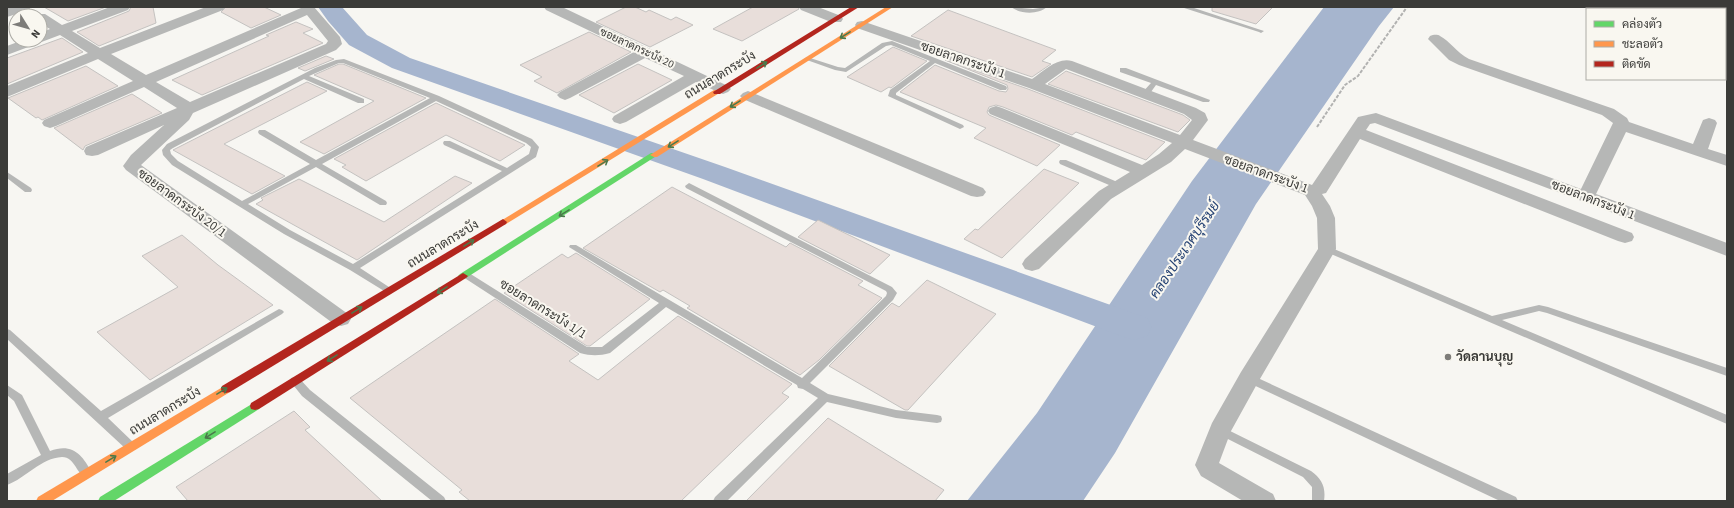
<svg xmlns="http://www.w3.org/2000/svg" width="1734" height="508" viewBox="0 0 1734 508" font-family="'Source Sans 3',Sarabun,sans-serif">
	<style>
		.water { fill: #a6b5ce }
		.lines { fill: none; stroke-linecap: round; stroke-linejoin: round }
		.river { fill: #a6b5ce; fill-rule: evenodd }
		.building { fill: #e8deda; stroke: #c4c2c0 }
		.path { stroke: #b2b2b1; stroke-width: 2; stroke-dasharray: 3.5 1.5; stroke-linecap: butt }
		.lane { fill: #b6b7b6; fill-rule: evenodd }
		.street { fill: #b6b7b6; fill-rule: evenodd }
		.fast { fill: #63d668; fill-rule: evenodd }
		.slow { fill: #ff974d; fill-rule: evenodd }
		.jam { fill: #b3261e; fill-rule: evenodd }
		.oneway { stroke: #4b794b }
		.poi-dot { fill: #7d7c79; stroke: #f9f7f0; stroke-width: 1.5 }
		.labels { text-anchor: middle; dominant-baseline: central; stroke-width: 4; stroke-linejoin: round; paint-order: stroke }
		.far-street-label { font-size: 11px; fill: #3b3b38; stroke: #f9f7f0 }
		.street-label { font-size: 13px; fill: #3b3b38; stroke: #f9f7f0 }
		.poi-label { font-size: 13px; font-weight: bold; fill: #3b3b38; stroke: #f9f7f0; text-anchor: start }
		.water-label { font-size: 14px; font-style: italic; fill: #264374; stroke: #f9f7f0 }
	</style>
	<rect width="100%" height="100%" fill="#f7f6f2"/>
	<path class="water" d="M1324,7H1394L1379,26L1256,204L1115,453L1083,501H967L1037,413L1192,181Z"/>
	<g class="lines">
		<path class="river" d="M318,7H342L367,35L410,58L725,167L1147,318L1152,327L1147,336L1134,340L1121,336L703,179L392,68L349,45L328,21Z"/>
	</g>
	<g class="building">
		<path d="M44,7H106L68,21Z"/>
		<path d="M131,7H153L156,23L99,46L77,32L129,11Z"/>
		<path d="M226,7H264L281,15L251,28L221,12Z"/>
		<path d="M626,7H635L646,12L649,10L671,20L676,17L693,25L650,47L596,22Z"/>
		<path d="M753,7H798L799,9L742,41L713,29Z"/>
		<path d="M1212,7H1273L1256,24L1212,11Z"/>
		<path d="M948,10L1056,50L1042,61L1051,64L1032,77L911,36Z"/>
		<path d="M296,22L313,29L303,33L323,43L202,95L172,80L269,36L266,35Z"/>
		<path d="M589,32L631,52L557,93L534,81L542,77L520,65Z"/>
		<path d="M62,38L83,52L7,84V58Z"/>
		<path d="M893,47L927,61L891,88L889,87L881,92L847,77Z"/>
		<path d="M326,56L334,59L305,71L298,68Z"/>
		<path d="M945,60L1028,89L1165,142L1146,160L1076,132L1072,135L1003,107L996,105L989,107L987,112L989,115L1060,145L1037,166L974,138L986,128L900,92L935,65L999,91L1006,92L1008,89L1007,85Z"/>
		<path d="M339,64H343L426,98L324,154L300,142L374,101L314,75Z"/>
		<path d="M638,64L672,80L614,113L579,95Z"/>
		<path d="M86,66L118,86L42,120L38,117L36,118L8,98Z"/>
		<path d="M1066,71L1183,115L1190,120L1178,132L1048,84Z"/>
		<path d="M307,82L327,91L224,144L285,176L252,194L173,150Z"/>
		<path d="M132,94L162,113L85,146L83,150L54,128Z"/>
		<path d="M436,103L525,145L500,161L446,135L366,181L342,167L346,165L334,159Z"/>
		<path d="M1044,169L1079,183L1002,258L964,239L975,229L978,230Z"/>
		<path d="M455,176L472,183L357,260L256,204L263,200L261,198L299,179L384,222Z"/>
		<path d="M672,187L786,247L790,243L863,281L858,285L882,298L819,360L800,375L687,308L690,306L663,290L660,292L583,248Z"/>
		<path d="M818,220L890,255L870,274L798,237Z"/>
		<path d="M182,235L218,265L273,305L150,380L97,332L178,287L142,256Z"/>
		<path d="M576,253L650,299L590,346H587L504,293L562,254L568,258Z"/>
		<path d="M927,280L996,314L908,410H905L829,366L892,303L899,307Z"/>
		<path d="M495,299L579,354L569,361L598,380L678,316L792,384L782,393L789,397L681,501H470L459,492L462,490L350,398Z"/>
		<path d="M294,411L310,427L305,430L382,501H188L176,487Z"/>
		<path d="M828,418L944,490L935,501H746Z"/>
	</g>
	<g class="lines">
		<path class="path" d="M1317,127L1345,85L1358,76L1407,7"/>
		<g class="lane">
			<path d="M1011,7L1033,9L1047,7C1038,15 1020,14 1011,7Z"/>
			<path d="M1181,7H1191L1264,31L1261,33L1259,32Z"/>
			<path d="M892,41L1006,86L1007,88L1006,90H1000L935,63L896,93V95L963,125L964,127L960,129L888,96L890,90L930,61L891,45L886,46L846,72L835,70L804,59L807,57L838,67L845,68L882,43Z"/>
			<path d="M344,59L439,96L532,139L539,147L536,157L360,268L392,289L394,291L392,293L389,294L350,270L284,234L172,165L163,155L162,150L167,144L315,68L336,60ZM339,63H343L430,98L316,160L265,130H259L258,132L259,134L310,164L242,201L178,161L171,154L170,150L173,148L304,79L358,103H364V99L309,76ZM436,101L526,143L531,147L529,154L507,168L450,141H444L443,143L444,145L502,171L353,264L290,230L248,204L316,167L380,205H386L387,203L386,201L322,164Z"/>
			<path d="M1120,68H1126L1210,100L1209,102H1203L1156,85L1148,96H1142L1141,94L1151,83L1120,72Z"/>
			<path d="M1060,160H1066L1122,184L1123,186L1122,188H1116L1060,164L1059,162Z"/>
			<path d="M7,172L31,188L32,190L31,192H25L7,178Z"/>
			<path d="M689,183L892,287L897,293L893,300L810,383L828,394L896,410L937,415L941,416L942,419L941,422L937,423L896,418L827,402L727,501H713L715,497L818,398L803,389L798,388L797,385L666,307L610,353C599,356 591,356 580,353L463,277L461,275L466,272L469,273L587,347H602L659,303L569,247L570,245H576L802,378L886,296L887,293L886,291L686,188L685,186Z"/>
			<path d="M1327,246L1492,316L1539,305L1548,307L1727,368V376L1547,313L1539,311L1502,320L1727,415V424L1324,251L1323,249Z"/>
			<path d="M279,309L282,310L284,312L282,314L108,418L134,443L136,446L134,449L130,451L126,449L7,339V329L10,330L101,411Z"/>
			<path d="M1249,374L1516,497L1518,501H1500L1245,381L1244,378L1245,375Z"/>
			<path d="M295,377L299,378L310,390L444,497L446,501H432L302,396L290,381L291,378Z"/>
			<path d="M7,385L22,395L50,451C72,443 82,454 92,473L90,476C77,481 77,457 62,457C41,458 26,478 7,485V474L41,455L14,401L7,395Z"/>
			<path d="M1220,426L1311,471C1322,479 1326,487 1324,501H1312V487L1303,477L1216,433L1215,430L1216,427Z"/>
		</g>
		<g class="street">
			<path d="M11,7H31L29,10L7,17V8Z"/>
			<path d="M110,7H130L128,10L72,31L100,48L206,7H225L223,10L111,54L146,75L301,8L300,7H314L340,37L342,44L336,50L193,113L189,120L141,165L348,314L351,319L348,324L341,326L334,324L126,170L123,166L131,155L164,125L98,155L92,156L86,155L84,151L86,147L177,108L144,87L56,126L50,128L44,126L42,123L44,120L133,81L98,59L7,97V86L88,53L60,35L7,55V46L23,40H40V33L50,29L40,23V16H34L35,14H45L62,25ZM307,15L328,41L326,44L190,102L156,82Z"/>
			<path d="M544,7H562L728,86L731,89L728,92L723,94L718,92L696,82L626,122L620,124L614,122L612,119L614,116L684,76L645,58L570,98L565,100L560,98L557,95L560,92L634,52L546,10Z"/>
			<path d="M799,7H818L841,16L843,19L841,22H831L801,10Z"/>
			<path d="M1673,7H1692L1694,9H1675Z"/>
			<rect x="1725" y="15" width="2" height="9"/>
			<path d="M862,21L1032,79C1044,71 1057,57 1072,61L1196,108L1205,113L1208,120L1193,140L1312,185L1358,117L1376,113L1581,189L1613,123L1602,115L1459,65L1449,60L1428,39L1430,36C1433,35 1437,34 1440,36C1450,41 1456,52 1469,59L1614,109L1627,118L1629,122L1693,144L1703,120L1709,118L1715,120L1717,123L1708,149L1727,155V166L1626,132L1596,194L1727,243V256L1375,123L1370,124L1366,130L1632,233L1634,237L1632,241L1625,243L1618,241L1360,139L1326,193L1322,194L1330,206L1335,218L1336,249L1257,384L1231,431L1219,463L1273,494L1276,501H1243L1201,476L1195,465L1212,423L1241,372L1318,249L1317,218L1312,206L1305,195L1185,149L1171,162L1111,199L1039,269L1032,271L1025,269L1022,264L1025,259L1099,191L1130,172L990,114L988,111L990,108L996,106L1002,108L1142,165L1159,154L1172,143L1029,88L857,28L855,25L857,22ZM1066,69L1184,114L1192,120L1180,135L1045,84Z"/>
			<path d="M748,91L983,188L986,192L983,196L977,197L971,196L743,99L740,96L743,93Z"/>
		</g>
		<g class="fast">
			<path d="M651,153H654L658,155L466,278H460L458,276L460,274Z"/>
			<path d="M255,402L259,403L260,406L259,409L114,501H98L100,497Z"/>
		</g>
		<g class="slow">
			<path d="M886,7H893L657,157H654L650,155Z"/>
			<path d="M714,90H720L721,92L506,224L503,225L499,222Z"/>
			<path d="M226,385L230,386L231,389L230,392L52,501H36L38,497Z"/>
		</g>
		<g class="jam">
			<path d="M851,7H859L720,94H714L713,92Z"/>
			<path d="M503,219L507,222L506,224L230,392L226,393L222,392L221,389L222,386Z"/>
			<path d="M463,273L468,276L466,278L259,409L255,410L251,409L250,406L251,403Z"/>
		</g>
	</g>
	<defs><path id="oneway-shaft" d="M-6 0H5M1.5-3L5.5 0L1.5 3" fill="none" stroke-width="1.6" stroke-linecap="round" stroke-linejoin="round"/></defs>
	<g class="oneway">
		<use href="#oneway-shaft" transform="translate(845 35) rotate(148)"/>
		<use href="#oneway-shaft" transform="translate(762 65) rotate(-32)"/>
		<use href="#oneway-shaft" transform="translate(735 104) rotate(148)"/>
		<use href="#oneway-shaft" transform="translate(673 144) rotate(148)"/>
		<use href="#oneway-shaft" transform="translate(603 163) rotate(-32)"/>
		<use href="#oneway-shaft" transform="translate(564 213) rotate(148)"/>
		<use href="#oneway-shaft" transform="translate(469 243) rotate(-31)"/>
		<use href="#oneway-shaft" transform="translate(442 290) rotate(148)"/>
		<use href="#oneway-shaft" transform="translate(357 310) rotate(-31)"/>
		<use href="#oneway-shaft" transform="translate(332 358) rotate(148)"/>
		<use href="#oneway-shaft" transform="translate(222 391) rotate(-31)"/>
		<use href="#oneway-shaft" transform="translate(210 435) rotate(148)"/>
		<use href="#oneway-shaft" transform="translate(111 459) rotate(-31)"/>
	</g>
	<circle class="poi-dot" cx="1448" cy="357" r="4"/>
	<g class="labels">
		<g class="far-street-label">
			<text transform="translate(637 48) rotate(25)">ซอยลาดกระบัง 20</text>
		</g>
		<g class="street-label">
			<text transform="translate(963 60) rotate(19)">ซอยลาดกระบัง 1</text>
			<text transform="translate(720 75) rotate(-31)">ถนนลาดกระบัง</text>
			<text transform="translate(1266 174) rotate(20)">ซอยลาดกระบัง 1</text>
			<text transform="translate(1593 200) rotate(21)">ซอยลาดกระบัง 1</text>
			<text transform="translate(182 203) rotate(36)">ซอยลาดกระบัง 20/1</text>
			<text transform="translate(443 244) rotate(-31)">ถนนลาดกระบัง</text>
			<text transform="translate(543 309) rotate(32)">ซอยลาดกระบัง 1/1</text>
			<text transform="translate(165 411) rotate(-31)">ถนนลาดกระบัง</text>
		</g>
		<g class="poi-label">
			<text x="1456" y="357">วัดลานบุญ</text>
		</g>
		<g class="water-label">
			<text transform="translate(1185 250) rotate(-56)">คลองประเวศบุรีรมย์</text>
		</g>
	</g>
	<rect width="1734" height="508" fill="none" stroke="#3b3b38" stroke-width="16"/>
	<rect x="1586" y="8" width="140" height="72" fill="#f9f7f0" stroke="#adaca6"/>
	<rect x="1594" y="21" width="20" height="6" fill="#63d668" stroke="#adaca6"/>
	<text x="1622" y="28" font-size="12" fill="#3b3b38">คล่องตัว</text>
	<rect x="1594" y="41" width="20" height="6" fill="#ff974d" stroke="#adaca6"/>
	<text x="1622" y="48" font-size="12" fill="#3b3b38">ชะลอตัว</text>
	<rect x="1594" y="61" width="20" height="6" fill="#b3261e" stroke="#adaca6"/>
	<text x="1622" y="68" font-size="12" fill="#3b3b38">ติดขัด</text>
	<g transform="translate(28 28) rotate(127)"><circle r="19" fill="#f9f7f0" stroke="#adaca6"/>
	<path d="M0-3L7 15L0 10L-7 15Z" fill="#7d7c79"/>
	<text y="-6" font-size="11" font-weight="bold" text-anchor="middle" fill="#3b3b38">N</text>
	</g>
</svg>
